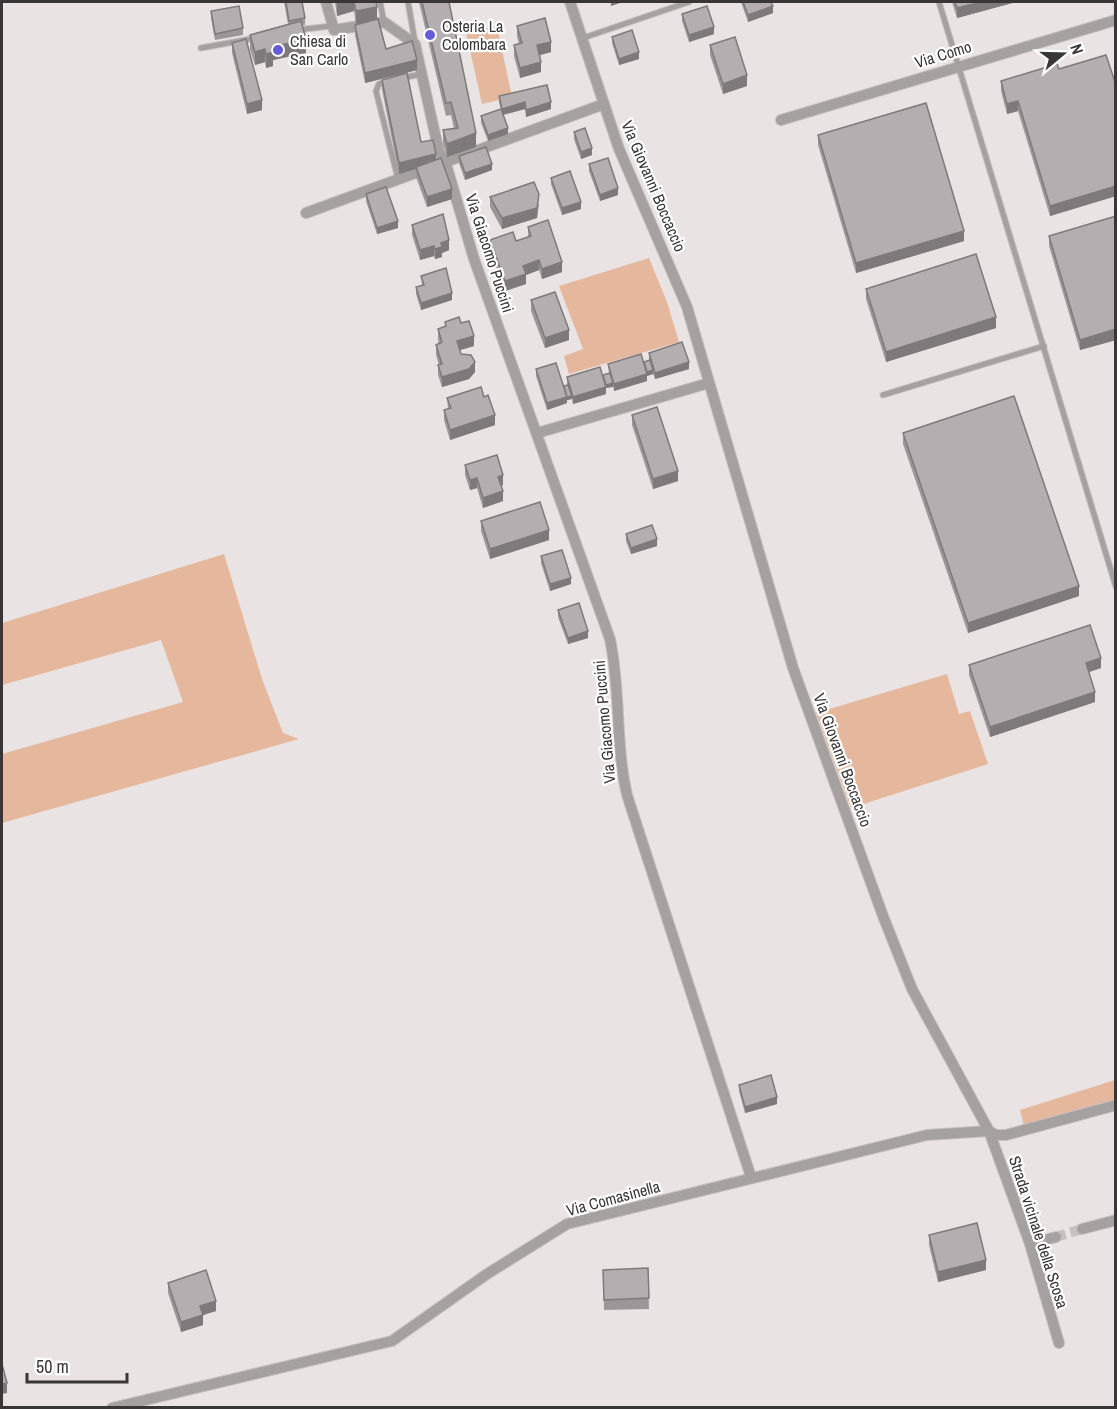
<svg xmlns="http://www.w3.org/2000/svg" width="1117" height="1409" viewBox="0 0 1117 1409" font-family="'Archivo Narrow',sans-serif">
	<style>
		.green { fill: #e5b89d }
		.lines { fill: none; stroke-linecap: round; stroke-linejoin: round }
		.street-tunnel { stroke: #c6c0c0; stroke-width: 10; stroke-dasharray: 10 5; stroke-linecap: butt }
		.lane-casing { stroke: #c6c0c0; stroke-width: 7 }
		.street-casing { stroke: #c6c0c0; stroke-width: 12 }
		.lane { stroke: #a4a1a0; stroke-width: 5 }
		.street { stroke: #a4a1a0; stroke-width: 10 }
		.wall { fill: #9b9697 }
		.shaded-wall { fill: #7e7a7b }
		.building { fill: #b4aeb0; stroke: #7e7a7b; stroke-width: 1.5 }
		.poi-dot { fill: #665cd5; stroke: #fff; stroke-width: 2 }
		.labels { text-anchor: middle; dominant-baseline: central; stroke-width: 4.5; stroke-linejoin: round; paint-order: stroke }
		.poi-label { font-size: 16px; fill: #383636; stroke: #fff; text-anchor: start }
		.street-label { font-size: 16px; fill: #383636; stroke: #fff }
	</style>
	<rect width="100%" height="100%" fill="#eae3e3"/>
	<g class="green">
		<path d="M497,26L512,97L482,104L466,32Z"/>
		<path d="M649,258L667,302L679,342L569,374L564,356L583,349L559,286Z"/>
		<path d="M224,554L262,679L283,733L299,739L2,823V754L183,702L161,640L2,685V623Z"/>
		<path d="M947,674L959,714L970,711L988,764L851,808L816,713Z"/>
		<path d="M1115,1080V1105L1024,1126L1020,1110Z"/>
	</g>
	<g class="lines">
		<path class="street-tunnel" d="M1056,1237L1082,1229"/>
		<defs>
			<g id="lane">
				<path d="M380,2L384,22"/>
				<path d="M408,2L415,42"/>
				<path d="M939,2L1116,587"/>
				<path d="M297,30L331,26"/>
				<path d="M583,38L689,2"/>
				<path d="M201,48L256,38"/>
				<path d="M401,78L422,74"/>
				<path d="M387,82L379,84L376,91L398,179"/>
				<path d="M883,395L1044,346"/>
			</g>
			<g id="street">
				<path d="M326,2L334,30L384,22L415,44L439,152L446,164L474,259L610,639C621,691 615,743 627,795L751,1177"/>
				<path d="M570,2L619,149L687,307L793,668L883,916L912,989L989,1131L1030,1244L1059,1343"/>
				<path d="M781,120L1116,20"/>
				<path d="M306,213L604,104"/>
				<path d="M537,433L709,383"/>
				<path d="M1082,1229L1116,1220"/>
				<path d="M1030,1244L1056,1237"/>
				<path d="M112,1408L392,1341L487,1274L567,1224L927,1135L989,1131L996,1135H1006L1116,1105"/>
			</g>
		</defs>
		<use href="#lane" class="lane-casing"/>
		<use href="#street" class="street-casing"/>
		<use href="#lane" class="lane"/>
		<use href="#street" class="street"/>
	</g>
	<g class="wall">
		<path d="M284,2H302L305,18V25H302L306,53L273,60V66L266,68L265,62L255,65L250,49V35L288,24Z"/>
		<path d="M335,2H376L377,19L386,49L417,70L365,83L355,35L356,24L354,11L337,16Z"/>
		<path d="M419,2H449L476,147L447,157L443,144V130L454,128L451,115L446,116Z"/>
		<path d="M741,2H771L773,13L748,22Z"/>
		<path d="M952,2H1016L957,18Z"/>
		<path d="M211,11L243,28V35L215,40L211,18Z"/>
		<path d="M682,14L714,34L689,42L682,21Z"/>
		<path d="M517,26L551,52L539,55L541,72L520,78L514,56V45L519,44L517,36Z"/>
		<path d="M612,37L639,59L619,65L612,43Z"/>
		<path d="M232,43L262,110L247,114L232,53Z"/>
		<path d="M710,45L747,86L723,94L710,55Z"/>
		<path d="M1059,69L1116,85V196L1050,216L1018,111L1007,114L1001,91V81Z"/>
		<path d="M382,80L421,142L436,160L452,199L427,207L416,177V169L399,174L382,90Z"/>
		<path d="M499,96L551,109L526,117L525,109L503,115L508,134L488,141L481,123V116L501,109L499,103Z"/>
		<path d="M574,132L592,155L581,159L574,139Z"/>
		<path d="M818,135L964,241L856,273L818,145Z"/>
		<path d="M459,156L492,170L465,180L459,163Z"/>
		<path d="M589,164L618,195L600,201L589,171Z"/>
		<path d="M551,178L581,209L562,215L551,184Z"/>
		<path d="M366,194L398,228L377,234L366,201Z"/>
		<path d="M490,197L539,204L537,218L502,229L490,207Z"/>
		<path d="M1116,216V340L1080,350L1049,246V236Z"/>
		<path d="M412,225L449,250L442,253V257L435,259L434,256L420,260L412,235Z"/>
		<path d="M528,227L562,272L542,279L539,270L526,275V284L505,291L490,250V240L516,241L528,237Z"/>
		<path d="M421,276L452,300L421,310L416,294V287L422,285Z"/>
		<path d="M866,289L996,328L886,362L866,299Z"/>
		<path d="M531,300L569,340L545,348L531,311Z"/>
		<path d="M445,322L461,323L474,346L460,350L461,354L475,372L469,379L442,387L438,375V365H439L436,355V345L439,344L438,339V329L445,327Z"/>
		<path d="M649,353L689,369L655,379L653,374L647,376V381L614,391L613,386L606,388V394L573,404L572,399L567,400V403L547,410L536,376V369L564,386L567,385V377L603,375L609,373L608,364L644,362L649,361Z"/>
		<path d="M484,397L495,425L450,440L444,420V410L448,409L447,398Z"/>
		<path d="M632,415L678,481L653,489L632,425Z"/>
		<path d="M903,433L1079,596L968,633L903,444Z"/>
		<path d="M465,465L503,485L501,486L503,501L483,508L477,488L470,490L465,475Z"/>
		<path d="M481,521L549,540L490,559L481,531Z"/>
		<path d="M626,534L657,546L631,554L626,541Z"/>
		<path d="M541,556L571,584L550,591L541,563Z"/>
		<path d="M558,610L588,638L568,644L558,617Z"/>
		<path d="M969,665L1101,668L1089,672L1095,702L990,737L969,675Z"/>
		<path d="M739,1085L777,1104L745,1113L739,1091Z"/>
		<path d="M929,1235L986,1270L938,1282L929,1245Z"/>
		<path d="M648,1268L649,1309L604,1310L603,1270Z"/>
		<path d="M168,1283L216,1311L203,1315V1325L181,1332L168,1293Z"/>
	</g>
	<g class="shaded-wall">
		<path d="M342,2H354V11L337,16V3Z"/>
		<path d="M611,2H623L611,6Z"/>
		<path d="M981,2H1016L957,18V8Z"/>
		<path d="M773,6V13L748,22V15Z"/>
		<path d="M377,7V20L356,24V11Z"/>
		<path d="M714,27V34L689,42V35Z"/>
		<path d="M306,39V53L273,60V66L266,68V54L272,47Z"/>
		<path d="M551,42V52L537,56V45Z"/>
		<path d="M265,49V62L255,65V52Z"/>
		<path d="M639,52V59L619,65V59Z"/>
		<path d="M417,60V70L365,83V73Z"/>
		<path d="M541,62V72L520,78V68Z"/>
		<path d="M747,75V86L723,94V84Z"/>
		<path d="M262,100V110L247,114V104Z"/>
		<path d="M1018,101V111L1007,114V104Z"/>
		<path d="M525,102V109L502,115V109Z"/>
		<path d="M551,102V109L526,117V110Z"/>
		<path d="M508,128V134L488,141V135Z"/>
		<path d="M476,133V147L447,157V144Z"/>
		<path d="M592,148V155L581,159V152Z"/>
		<path d="M436,154V164L416,167V169L399,174V163Z"/>
		<path d="M492,164V170L465,180V173Z"/>
		<path d="M1116,186V196L1050,216V206Z"/>
		<path d="M618,188V195L600,201V195Z"/>
		<path d="M452,189V199L427,207V197Z"/>
		<path d="M539,194L537,218L502,229V218Z"/>
		<path d="M581,202V209L562,215V208Z"/>
		<path d="M398,221V228L377,234V228Z"/>
		<path d="M964,231V241L856,273V263Z"/>
		<path d="M449,240V250L442,253V257L435,259V249L441,243Z"/>
		<path d="M434,246V256L420,260V250Z"/>
		<path d="M539,260V270L526,275V284L505,291V281L523,266Z"/>
		<path d="M562,262V272L542,279V269Z"/>
		<path d="M452,293V300L421,310V303Z"/>
		<path d="M996,317V328L886,362V352Z"/>
		<path d="M1116,329V340L1080,350V340Z"/>
		<path d="M569,330V340L545,348V338Z"/>
		<path d="M474,336V346L457,351V341Z"/>
		<path d="M475,362V372L469,379L442,387V377Z"/>
		<path d="M689,362V369L655,379V373Z"/>
		<path d="M653,370V374L647,376V381L614,391V384Z"/>
		<path d="M613,383V387L606,388V394L573,404V397Z"/>
		<path d="M572,396V399L567,400V403L547,410V403Z"/>
		<path d="M495,415V425L450,440V430Z"/>
		<path d="M678,471V481L653,489V479Z"/>
		<path d="M503,475V485L498,487V477Z"/>
		<path d="M477,478V488L470,490V480Z"/>
		<path d="M503,491V501L483,508V498Z"/>
		<path d="M549,530V540L490,559V549Z"/>
		<path d="M657,539V546L631,554V548Z"/>
		<path d="M571,578V584L550,591V584Z"/>
		<path d="M1079,586V596L968,633V623Z"/>
		<path d="M588,631V638L568,644V638Z"/>
		<path d="M1101,658V668L1086,673V663Z"/>
		<path d="M1095,692V702L990,737V727Z"/>
		<path d="M777,1097V1104L745,1113V1107Z"/>
		<path d="M986,1260V1270L938,1282V1272Z"/>
		<path d="M216,1301V1311L203,1315V1325L181,1332V1322L200,1306Z"/>
		<path d="M7,1383V1393L2,1394V1384Z"/>
	</g>
	<g class="building">
		<path d="M286,2H302L305,18L289,21Z"/>
		<path d="M354,2H376L377,7L356,11Z"/>
		<path d="M422,2H449L476,133L447,144L443,130L458,128L451,102L446,103Z"/>
		<path d="M743,2H771L773,6L748,15Z"/>
		<path d="M955,2H981L957,8Z"/>
		<path d="M239,6L243,28L215,34L211,11Z"/>
		<path d="M707,6L714,27L689,35L682,14Z"/>
		<path d="M545,18L551,42L537,45L541,62L520,68L514,45L522,43L517,26Z"/>
		<path d="M378,19L386,49L412,41L417,60L365,73L355,25Z"/>
		<path d="M301,21L306,39L272,47L273,52L266,54L265,49L255,52L250,35Z"/>
		<path d="M632,30L639,52L619,59L612,37Z"/>
		<path d="M735,37L747,75L723,84L710,45Z"/>
		<path d="M246,39L262,100L247,104L232,43Z"/>
		<path d="M1106,55L1116,85V186L1050,206L1018,101L1007,104L1001,81L1057,64L1059,69Z"/>
		<path d="M407,73L421,142L433,140L436,154L399,163L382,80Z"/>
		<path d="M547,85L551,102L526,110L525,102L502,109L499,96Z"/>
		<path d="M926,103L964,231L856,263L818,135Z"/>
		<path d="M501,109L508,128L488,135L481,116Z"/>
		<path d="M585,128L592,148L581,152L574,132Z"/>
		<path d="M486,147L492,164L465,173L459,156Z"/>
		<path d="M441,158L452,189L427,197L416,167Z"/>
		<path d="M608,158L618,188L600,195L589,164Z"/>
		<path d="M570,171L581,202L562,208L551,178Z"/>
		<path d="M534,182L539,194L537,208L502,218L490,197Z"/>
		<path d="M386,187L398,221L377,228L366,194Z"/>
		<path d="M443,214L449,240L441,243L442,247L435,249L434,246L420,250L412,225Z"/>
		<path d="M1116,216V329L1080,340L1049,236Z"/>
		<path d="M548,220L562,262L542,269L539,260L523,266L526,274L505,281L490,240L513,232L516,241L531,236L528,227Z"/>
		<path d="M976,254L996,317L886,352L866,289Z"/>
		<path d="M446,268L452,293L421,303L416,287L424,285L421,276Z"/>
		<path d="M555,292L569,330L545,338L531,300Z"/>
		<path d="M459,317L461,323L469,321L474,336L457,341L461,354L471,355L475,362L469,369L442,377L438,365L442,364L436,345L442,342L438,329L446,326L445,322Z"/>
		<path d="M682,342L689,362L655,373L649,353Z"/>
		<path d="M641,354L647,374L614,384L608,364Z"/>
		<path d="M650,360L653,370L647,372L644,362Z"/>
		<path d="M556,363L567,397L547,403L536,369Z"/>
		<path d="M600,367L606,387L573,397L567,377Z"/>
		<path d="M610,373L613,383L606,385L603,375Z"/>
		<path d="M568,385L572,396L566,397H567L564,386Z"/>
		<path d="M481,387L484,397L488,395L495,415L450,430L444,410L451,408L447,398Z"/>
		<path d="M1014,396L1079,586L968,623L903,433Z"/>
		<path d="M657,407L678,471L653,479L632,415Z"/>
		<path d="M497,455L503,475L498,477L503,491L483,498L477,478L470,480L465,465Z"/>
		<path d="M540,502L549,530L490,549L481,521Z"/>
		<path d="M652,525L657,539L631,548L626,534Z"/>
		<path d="M562,550L571,578L550,584L541,556Z"/>
		<path d="M579,603L588,631L568,638L558,610Z"/>
		<path d="M1090,625L1101,658L1086,663L1095,692L990,727L969,665Z"/>
		<path d="M771,1075L777,1097L745,1107L739,1085Z"/>
		<path d="M977,1223L986,1260L938,1272L929,1235Z"/>
		<path d="M648,1268L649,1298L604,1300L603,1270Z"/>
		<path d="M206,1270L216,1301L200,1306L203,1315L181,1322L168,1283Z"/>
		<path d="M2,1364L7,1383L2,1384Z"/>
	</g>
	<g class="poi-dot">
		<circle cx="430" cy="35" r="6"/>
		<circle cx="278" cy="50" r="6"/>
	</g>
	<g class="labels">
		<g class="poi-label">
			<text x="442" y="26">Osteria La<tspan x="442" dy="18">Colombara</tspan></text>
			<text x="290" y="41">Chiesa di<tspan x="290" dy="18">San Carlo</tspan></text>
		</g>
		<g class="street-label">
			<text transform="translate(943 54) rotate(-17)">Via Como</text>
			<text transform="translate(654 186) rotate(67)">Via Giovanni Boccaccio</text>
			<text transform="translate(490 253) rotate(72)">Via Giacomo Puccini</text>
			<text transform="translate(604 722) rotate(-95)">Via Giacomo Puccini</text>
			<text transform="translate(843 760) rotate(70)">Via Giovanni Boccaccio</text>
			<text transform="translate(613 1198) rotate(-15)">Via Comasinella</text>
			<text transform="translate(1039 1232) rotate(72)">Strada vicinale della Scosa</text>
		</g>
	</g>
	<rect width="1117" height="1409" fill="none" stroke="#383636" stroke-width="6"/>
	<g transform="translate(1063 54) rotate(71)" stroke="#ffffff" stroke-width="4.5" paint-order="stroke">
	<path d="M0-4.5L10 22L0 15L-10 22Z" fill="#383636"/>
	<text y="-9" font-size="16" font-weight="bold" text-anchor="middle" fill="#383636">N</text>
	</g>
	<path d="M27 1373v9h100v-9" fill="none" stroke="#383636" stroke-width="3"/>
	<text x="36" y="1373" font-size="18" fill="#383636" stroke="#ffffff" stroke-width="4.5" paint-order="stroke">50 m</text>
</svg>
